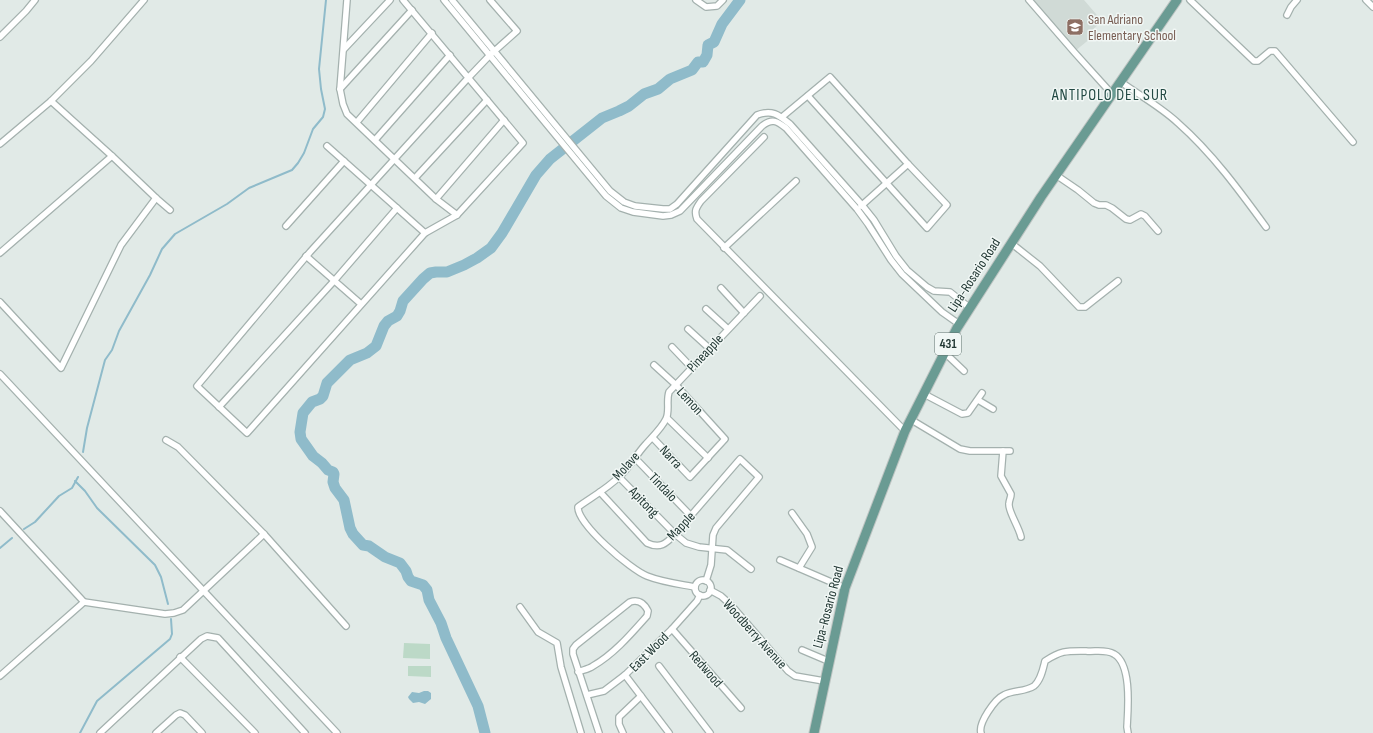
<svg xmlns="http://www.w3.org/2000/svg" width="1373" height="733" viewBox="0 0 1373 733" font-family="'Sofia Sans Condensed',sans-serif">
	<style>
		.built { fill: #d0dad6 }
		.green { fill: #bcd9c7 }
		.water { fill: #8fbbca }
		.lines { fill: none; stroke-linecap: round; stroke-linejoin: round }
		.stream { stroke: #8fbbca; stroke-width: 2 }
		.river { stroke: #8fbbca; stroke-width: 11 }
		.street-casing { stroke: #a4b1ae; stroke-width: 8 }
		.primary-casing { stroke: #bdc4c2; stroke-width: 11 }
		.street { stroke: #fff; stroke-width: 5.5 }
		.primary { stroke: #6a9b93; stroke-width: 9 }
		.labels { text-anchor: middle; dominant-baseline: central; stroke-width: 3; stroke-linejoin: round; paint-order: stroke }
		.shield { fill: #f1f7f5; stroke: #61726f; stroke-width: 1 }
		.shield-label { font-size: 13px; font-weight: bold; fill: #233935 }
		.education-label { font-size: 14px; fill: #785e54; stroke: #f1f7f5; text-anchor: start }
		.street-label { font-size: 14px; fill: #233935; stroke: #f1f7f5 }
		.quarter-label { font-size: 16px; letter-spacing: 1px; fill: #224943; stroke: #f1f7f5 }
	</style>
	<rect width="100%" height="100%" fill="#e1eae7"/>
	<path class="built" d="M1035,0H1084L1102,21L1088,34L1091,38L1075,51L1033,2Z"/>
	<g class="green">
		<path d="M404,643L430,644V659L403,658Z"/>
		<path d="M408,666H431V677L408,676Z"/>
	</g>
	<path class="water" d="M424,691H428L431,693V699L425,704L419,702L413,703L409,699L408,697L412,692L419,693Z"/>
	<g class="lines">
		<g class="stream">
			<path d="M83,452L87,428L105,360L112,350L119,331L150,275L162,249L175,234L227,204L249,188L292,170L298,163L304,153L313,129L323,117L325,109L321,89L319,69L326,0"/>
			<path d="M75,481L85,491L97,508L155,565L161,577L168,604"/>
			<path d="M24,529L35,522L59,496L72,488L78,477"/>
			<path d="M0,548L12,538"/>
			<path d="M80,733L97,701L170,639L172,634L171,619"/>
		</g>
		<path class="river" d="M485,733L478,706L446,638L441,623L429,600L427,590L423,585L411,581L408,577L406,571L400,563L385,557L369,546L363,545L353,534L350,528L344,500L335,488L333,482L334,474L333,472L328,470L322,463L313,456L301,439L300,432L303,413L312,402L320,399L323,396L327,383L350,360L367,353L376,346L384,326L388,321L397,316L400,311L403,301L423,279L430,273L436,272H447L464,265L477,258L491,248L502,233L536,175L550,159L602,118L619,111L629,106L644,94L658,89L670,79L692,70L698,62H703L707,55L708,45L714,42L722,24L740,0"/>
		<defs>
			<g id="street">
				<path d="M347,0L340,89L343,104L347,114L436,199L457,215"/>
				<path d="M403,0L523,143L457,215L425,233L247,433L197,386L310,252L469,77L490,55L517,31L490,0"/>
				<path d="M444,0L606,196L621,208L633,212L663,216L671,215L680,211L762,126C772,118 777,121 786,128L857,209L868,224L891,260L902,274L942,312L959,324"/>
				<path d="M452,0L610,191L624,202L635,206L663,209H670L677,204L757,115C772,109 779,115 790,124L862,205L874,220L896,256L907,270L927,287L934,291L950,292L970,308"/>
				<path d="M696,0L706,7L717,6L723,0"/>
				<path d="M1029,0L1075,53L1112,94"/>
				<path d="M1190,0L1254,61H1258L1270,51H1275L1353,142"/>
				<path d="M1366,0L1373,7"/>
				<path d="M1287,15L1291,7L1297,0"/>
				<path d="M0,37L26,11L35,0"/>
				<path d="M344,49L390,0"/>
				<path d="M1121,82C1139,95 1161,107 1178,123C1212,153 1239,190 1266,227"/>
				<path d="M340,89L412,10"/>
				<path d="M808,96L927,228L947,205L908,164"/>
				<path d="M51,101L112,156L156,198L170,210"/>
				<path d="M782,117L830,77L908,164L861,206"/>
				<path d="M357,122L432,33"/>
				<path d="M764,137L701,201C696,208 694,211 697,219L905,431"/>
				<path d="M375,140L450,55"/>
				<path d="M0,144L51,101L91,61L144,0"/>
				<path d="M327,146L425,233"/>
				<path d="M1056,175L1078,190L1094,203L1099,205H1106L1112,208L1126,219L1130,220L1141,214L1145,216L1158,231"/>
				<path d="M415,178L487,100"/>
				<path d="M436,199L504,120"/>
				<path d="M286,226L344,161"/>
				<path d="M1011,243L1040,266L1079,307H1085L1118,281"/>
				<path d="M724,248L796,181"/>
				<path d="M0,253L112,156"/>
				<path d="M306,256L361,304"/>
				<path d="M721,288L744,313"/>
				<path d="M0,302L61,368L121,245L156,198"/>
				<path d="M706,309L728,329"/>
				<path d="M688,329L710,349"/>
				<path d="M672,347L692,368"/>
				<path d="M944,352L964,371"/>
				<path d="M0,374L337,733"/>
				<path d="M924,394L962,414L968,413L982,393"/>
				<path d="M978,400L993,409"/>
				<path d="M219,407L334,281L397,208"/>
				<path d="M667,418L708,458"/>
				<path d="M910,419L960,449L970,451H1010"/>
				<path d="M653,438L690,477L725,439L676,385L654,365"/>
				<path d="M166,440L178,447L264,534L346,626"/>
				<path d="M1003,451L1001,476L1011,494C1011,498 1009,500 1009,504C1008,511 1019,527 1021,537"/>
				<path d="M635,458L691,516"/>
				<path d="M619,477L675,534L686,543L699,547L727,550L751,569"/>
				<path d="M600,492L647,543C660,549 666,544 675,534L740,459L759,477L716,528L713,535L711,565L706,581"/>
				<path d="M0,511L84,602L165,614L174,613L183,610L264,534"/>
				<path d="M792,513L807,534L812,547L799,568"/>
				<path d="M780,560L845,588"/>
				<circle cx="703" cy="588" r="8"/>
				<path d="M695,587C679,584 662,582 647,576C631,570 577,524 578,507C592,497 608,488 620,476C630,467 636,455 645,445C652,437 661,429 666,419C670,411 666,401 669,392L760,296"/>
				<path d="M710,590L721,596L732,606L788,671L795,676L824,681"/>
				<path d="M520,607L538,632L557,643L561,667L581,733"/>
				<path d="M672,629L741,708"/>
				<path d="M802,650L828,661"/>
				<path d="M180,657L255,733"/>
				<path d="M659,666L710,733"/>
				<path d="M578,672C583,670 589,669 593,666C614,654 631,634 647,616L648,611C644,603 638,599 630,602L576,645L573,649V654L599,733"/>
				<path d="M625,675L669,733"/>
				<path d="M0,676L84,602"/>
				<path d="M587,695L604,691L625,675L672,629L697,601L700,595"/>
				<path d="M100,733L201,639L207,636L218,638L305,733"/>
				<path d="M156,733L176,715L180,713L185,715L202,733"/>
				<path d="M623,733L619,724V717L641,696"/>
				<path d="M981,733C978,723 995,699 1004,695C1013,690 1025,692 1034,686C1041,680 1043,669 1045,661C1062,650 1067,651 1086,651C1094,652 1106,649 1114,654C1132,664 1128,709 1127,727L1128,733"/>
			</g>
			<path id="primary" d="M814,733L845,588L905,431L957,328L1041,197L1177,0"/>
		</defs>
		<use href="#street" class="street-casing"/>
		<use href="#primary" class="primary-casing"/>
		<use href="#street" class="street"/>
		<use href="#primary" class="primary"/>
	</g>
	<defs>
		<symbol id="school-square" viewBox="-11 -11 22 22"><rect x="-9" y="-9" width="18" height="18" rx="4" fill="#8d6e63" stroke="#f1f7f5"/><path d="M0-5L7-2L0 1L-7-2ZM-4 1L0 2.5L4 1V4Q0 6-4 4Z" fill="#fff"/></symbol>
	</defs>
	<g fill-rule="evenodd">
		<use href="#school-square" x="1065" y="17" width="20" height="20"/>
	</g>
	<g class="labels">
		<rect class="shield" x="935" y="333" width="26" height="22" rx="3"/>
		<g class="shield-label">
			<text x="948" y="344">431</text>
		</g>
		<g class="education-label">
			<text x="1088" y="19">San Adriano<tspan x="1088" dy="16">Elementary School</tspan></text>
		</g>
		<g class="street-label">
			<text transform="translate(974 275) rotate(-57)">Lipa-Rosario Road</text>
			<text transform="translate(705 353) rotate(-47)">Pineapple</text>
			<text transform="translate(690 401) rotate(47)">Lemon</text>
			<text transform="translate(671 457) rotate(47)">Narra</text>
			<text transform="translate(626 466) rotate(-48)">Molave</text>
			<text transform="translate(663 487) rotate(46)">Tindalo</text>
			<text transform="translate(644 502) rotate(46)">Apitong</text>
			<text transform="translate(681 526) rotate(-47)">Mapple</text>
			<text transform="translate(828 607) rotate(-75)">Lipa-Rosario Road</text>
			<text transform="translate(755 634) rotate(48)">Woodberry Avenue</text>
			<text transform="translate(649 652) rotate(-45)">East Wood</text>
			<text transform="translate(706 669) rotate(49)">Redwood</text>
		</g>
		<g class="quarter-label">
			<text x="1110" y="95">ANTIPOLO DEL SUR</text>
		</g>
	</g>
</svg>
